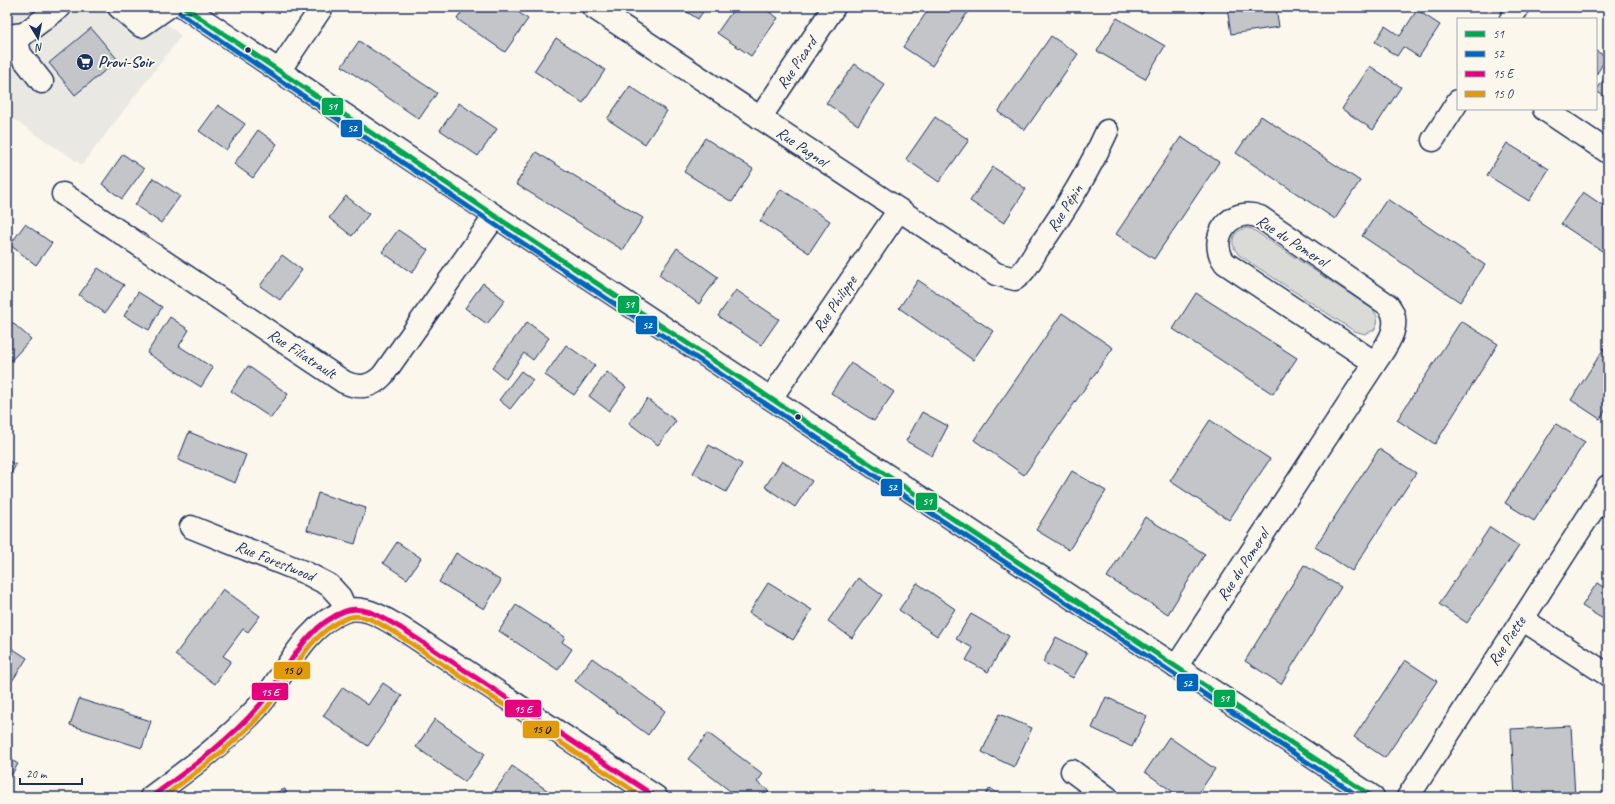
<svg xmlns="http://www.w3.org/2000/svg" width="1615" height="804" viewBox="0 0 1615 804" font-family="Caveat,sans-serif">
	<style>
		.built { fill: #eae8e2 }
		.green { fill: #dadad7; stroke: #7a849a }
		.building { fill: #c3c5c9; stroke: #1b2f5e }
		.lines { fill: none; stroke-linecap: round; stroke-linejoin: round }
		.minor-casing { stroke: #1b2f5e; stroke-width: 25 }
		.minor { stroke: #fbf7ec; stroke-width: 22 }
		.bus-1-casing { stroke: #fbf7ec; stroke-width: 8 }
		.bus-2-casing { stroke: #fbf7ec; stroke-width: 8 }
		.bus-3-casing { stroke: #fbf7ec; stroke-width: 8 }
		.bus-4-casing { stroke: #fbf7ec; stroke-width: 8 }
		.bus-1 { stroke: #00a651; stroke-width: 5 }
		.bus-2 { stroke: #0065bd; stroke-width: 5 }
		.bus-3 { stroke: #e5007d; stroke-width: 5 }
		.bus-4 { stroke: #e19a09; stroke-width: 5 }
		.bus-dot { fill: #1b2f5e; stroke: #fbf7ec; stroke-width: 1.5 }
		.labels { text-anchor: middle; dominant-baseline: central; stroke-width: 4; stroke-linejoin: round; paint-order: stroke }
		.poi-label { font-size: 16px; font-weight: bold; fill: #1b2f5e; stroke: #fbf7ec; text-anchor: start }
		.street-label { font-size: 16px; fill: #1b2f5e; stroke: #fbf7ec }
		.line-badge { stroke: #fbf7ec; stroke-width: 1.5 }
		.badge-label { font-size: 11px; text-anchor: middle; font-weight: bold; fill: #fff }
		.pale-badge-label { font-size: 11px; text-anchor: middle; font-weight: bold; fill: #111 }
	</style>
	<rect width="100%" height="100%" fill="#fbf7ec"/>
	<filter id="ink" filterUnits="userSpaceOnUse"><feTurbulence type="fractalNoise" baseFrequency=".025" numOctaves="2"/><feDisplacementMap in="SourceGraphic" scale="8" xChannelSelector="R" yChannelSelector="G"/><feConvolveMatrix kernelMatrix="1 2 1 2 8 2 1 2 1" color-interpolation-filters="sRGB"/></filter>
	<g filter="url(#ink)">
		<path class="built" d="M7,7H147L181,36L82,165L7,115Z"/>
		<path class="green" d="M1246,228L1252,229L1371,308C1378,315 1380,321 1374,330L1365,334L1354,331L1239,255C1229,244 1231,232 1246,228Z"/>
		<g class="building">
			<path d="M253,7H268L263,14Z"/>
			<path d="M465,7H511L528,19L505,52L457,19Z"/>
			<path d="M679,7H706L698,19Z"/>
			<path d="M735,7H762L778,18L751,56L717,33Z"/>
			<path d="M930,7H971L932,66L903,47Z"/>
			<path d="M1195,7H1207L1203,13Z"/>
			<path d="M1227,7H1276L1279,27L1231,34Z"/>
			<path d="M1417,10L1440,25L1419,57L1403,47L1397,56L1375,42L1385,26L1400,36Z"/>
			<path d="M1117,18L1165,46L1145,79L1097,51Z"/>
			<path d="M91,28L118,60L75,95L49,63Z"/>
			<path d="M1051,36L1078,54L1025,130L998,112Z"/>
			<path d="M556,38L605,70L583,103L534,71Z"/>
			<path d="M359,41L437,93L419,119L342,66Z"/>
			<path d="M1596,51L1607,57L1596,75Z"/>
			<path d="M855,64L885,85L858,125L826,103Z"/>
			<path d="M1370,66L1401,87L1373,130L1342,109Z"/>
			<path d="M1608,73V99L1596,91Z"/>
			<path d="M630,86L667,111L645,144L607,119Z"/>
			<path d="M459,103L497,129L478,156L440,130Z"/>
			<path d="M218,105L245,124L226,150L199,131Z"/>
			<path d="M1261,116L1360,181L1335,219L1236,153Z"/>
			<path d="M935,117L969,140L939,182L906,159Z"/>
			<path d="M258,130L277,144L253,178L234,164Z"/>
			<path d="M1181,137L1219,162L1154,259L1116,234Z"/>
			<path d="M705,138L753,169L732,202L684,172Z"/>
			<path d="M1507,143L1549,169L1529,201L1487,175Z"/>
			<path d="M536,152L643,218L623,250L516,184Z"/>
			<path d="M123,154L144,169L122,199L102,184Z"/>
			<path d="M993,167L1026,189L1004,223L970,201Z"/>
			<path d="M153,178L180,196L161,223L135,205Z"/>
			<path d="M781,189L830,221L809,253L760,221Z"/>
			<path d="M1583,192L1608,209V242L1602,251L1561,224Z"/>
			<path d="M346,196L369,214L352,236L329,218Z"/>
			<path d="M1387,199L1485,265L1460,302L1362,236Z"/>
			<path d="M25,224L52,243L36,265L10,245Z"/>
			<path d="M398,230L428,250L412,273L382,252Z"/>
			<path d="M677,248L718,277L699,304L659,275Z"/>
			<path d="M282,255L302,270L280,300L260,286Z"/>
			<path d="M98,268L124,285L105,313L79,295Z"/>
			<path d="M918,280L993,331L973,360L899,308Z"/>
			<path d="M483,283L505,300L487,324L465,308Z"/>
			<path d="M736,290L779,319L761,345L718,316Z"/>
			<path d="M138,292L162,307L149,330L124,316Z"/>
			<path d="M1196,293L1297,358L1273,394L1173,329Z"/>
			<path d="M1062,313L1113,348L1024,475L974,440Z"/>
			<path d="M170,317L189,330L179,346L213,368L201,387L147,353Z"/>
			<path d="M7,318L31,339L8,364H7Z"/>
			<path d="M1461,321L1498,344L1435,444L1397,420Z"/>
			<path d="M527,322L549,338L533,360L524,353L506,379L492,368Z"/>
			<path d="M1608,342V406L1600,419L1571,400Z"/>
			<path d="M566,345L595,365L574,395L545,375Z"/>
			<path d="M851,363L894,392L874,421L831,393Z"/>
			<path d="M248,366L288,394L271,418L231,391Z"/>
			<path d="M521,371L533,380L510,409L499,400Z"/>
			<path d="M607,372L626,387L609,411L589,396Z"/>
			<path d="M647,399L676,421L658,445L629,423Z"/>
			<path d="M922,412L948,426L932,456L906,441Z"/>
			<path d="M1210,420L1270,459L1229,520L1170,481Z"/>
			<path d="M1556,424L1585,442L1534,521L1505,503Z"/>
			<path d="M189,432L246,455L235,483L178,460Z"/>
			<path d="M709,445L742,464L726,492L693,473Z"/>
			<path d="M1379,449L1416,473L1352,571L1315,547Z"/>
			<path d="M7,460L16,465L7,480Z"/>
			<path d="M782,461L812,481L795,507L765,487Z"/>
			<path d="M1072,471L1106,491L1069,550L1036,530Z"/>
			<path d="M318,493L366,508L355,544L307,530Z"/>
			<path d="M1145,517L1205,554L1168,614L1107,577Z"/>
			<path d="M1490,527L1519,546L1467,623L1439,604Z"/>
			<path d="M397,542L421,558L407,579L383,563Z"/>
			<path d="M456,553L501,581L484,609L439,582Z"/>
			<path d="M1304,565L1341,587L1281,684L1245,661Z"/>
			<path d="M858,578L882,595L852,638L828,621Z"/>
			<path d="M768,583L812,610L793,640L749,613Z"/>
			<path d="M917,583L955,609L937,636L899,610Z"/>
			<path d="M1597,583L1608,590V622L1582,606Z"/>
			<path d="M223,589L260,616L248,632L243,629L223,656L231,661L215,684L175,655Z"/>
			<path d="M516,605L565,637L562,642L572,649L558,670L499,631Z"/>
			<path d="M971,614L1009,636L988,672L966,660L973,648L956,639Z"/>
			<path d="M1056,637L1087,653L1073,678L1043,662Z"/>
			<path d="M7,645L27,658L7,689Z"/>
			<path d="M592,658L665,711L648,735L575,681Z"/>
			<path d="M1405,660L1437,681L1385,758L1354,737Z"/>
			<path d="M383,683L402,696L368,746L323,716L343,687L368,705Z"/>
			<path d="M1106,697L1147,716L1132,747L1092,728Z"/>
			<path d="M79,699L151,721L142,748L70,725Z"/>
			<path d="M999,714L1032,728L1014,767L982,752Z"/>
			<path d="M435,719L485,754L465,782L416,747Z"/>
			<path d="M1571,726L1575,797H1515L1511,729Z"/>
			<path d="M708,733L763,774L757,782L769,791L764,797H738L688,759Z"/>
			<path d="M1169,737L1215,769L1196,797H1180L1145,772Z"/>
			<path d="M7,757L18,764L7,782Z"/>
			<path d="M512,766L554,795L552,797H503L495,791Z"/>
			<path d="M990,788L1003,797H984Z"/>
			<path d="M285,789L288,797H264Z"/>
		</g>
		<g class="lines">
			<defs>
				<g id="minor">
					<path d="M119,7L141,26L168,7"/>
					<path d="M184,7L495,216L1373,797"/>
					<path d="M593,7L996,274L1015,279C1025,272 1031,260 1037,250C1064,212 1088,173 1107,131"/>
					<path d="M1511,19L1518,7"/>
					<path d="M7,36L24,34L60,7"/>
					<path d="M16,36L20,54L42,82"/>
					<path d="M279,71L322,7"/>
					<path d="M1544,109L1608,152"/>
					<path d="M760,118L834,7"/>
					<path d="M1433,140L1458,101"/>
					<path d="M63,194L344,382C359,389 372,387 383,375L495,216"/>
					<path d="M771,398L899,210"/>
					<path d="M191,527L306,573L329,585L340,597L346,610"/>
					<path d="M1522,619L1608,675"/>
					<path d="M1176,667L1375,363C1386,346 1404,325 1388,305L1260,217C1231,205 1206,238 1225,263L1375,363"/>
					<path d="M1072,771L1107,797"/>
					<path d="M151,797C189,769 227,741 258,707C285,676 303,626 345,611C364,604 385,619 401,628L656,797"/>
					<path d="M1408,797L1608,486"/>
				</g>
			</defs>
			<use href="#minor" class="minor-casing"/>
			<use href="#minor" class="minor"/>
			<defs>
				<path id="bus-1" d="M184,7L495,216L1373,797"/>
				<path id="bus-2" d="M180,13L491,222L1360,797"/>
				<path id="bus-3" d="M151,797C188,770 228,742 258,707C286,675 302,627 345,611C364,604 385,619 401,628L656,797"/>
				<path id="bus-4" d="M163,797C198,771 234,745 263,712C290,682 305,634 347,618C364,611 383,626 397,634L643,797"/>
			</defs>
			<use href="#bus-1" class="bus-1-casing"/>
			<use href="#bus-2" class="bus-2-casing"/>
			<use href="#bus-3" class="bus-3-casing"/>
			<use href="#bus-4" class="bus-4-casing"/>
			<use href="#bus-1" class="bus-1"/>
			<use href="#bus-2" class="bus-2"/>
			<use href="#bus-3" class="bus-3"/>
			<use href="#bus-4" class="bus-4"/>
		</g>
	</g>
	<defs>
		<symbol id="supermarket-disc" viewBox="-11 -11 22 22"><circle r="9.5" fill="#1b2f5e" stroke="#fbf7ec"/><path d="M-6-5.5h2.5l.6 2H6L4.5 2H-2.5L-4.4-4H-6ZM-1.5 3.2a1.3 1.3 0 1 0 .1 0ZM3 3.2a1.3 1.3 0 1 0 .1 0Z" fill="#fff"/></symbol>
	</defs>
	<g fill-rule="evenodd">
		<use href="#supermarket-disc" x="75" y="52" width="20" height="20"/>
	</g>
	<g class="bus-dot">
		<circle cx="248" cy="50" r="3.5"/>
		<circle cx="798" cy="417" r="3.5"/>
	</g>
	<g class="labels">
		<g class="poi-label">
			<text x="98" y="62">Provi-Soir</text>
		</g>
		<g class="street-label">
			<text transform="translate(797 63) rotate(-56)">Rue Picard</text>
			<text transform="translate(802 147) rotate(34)">Rue Pagnol</text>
			<text transform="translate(1065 208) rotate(-58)">Rue Pépin</text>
			<text transform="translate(1292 241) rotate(33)">Rue du Pomerol</text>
			<text transform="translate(835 304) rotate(-56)">Rue Philippe</text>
			<text transform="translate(302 354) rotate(33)">Rue Filiatrault</text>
			<text transform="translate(275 561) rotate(22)">Rue Forestwood</text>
			<text transform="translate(1243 565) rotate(-57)">Rue du Pomerol</text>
			<text transform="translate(1507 641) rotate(-57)">Rue Piette</text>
		</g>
	</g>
	<g class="line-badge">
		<rect x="321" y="97" width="23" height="19" rx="4" fill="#00a651"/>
		<rect x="340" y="119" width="23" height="19" rx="4" fill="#0065bd"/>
		<rect x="617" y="295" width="23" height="19" rx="4" fill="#00a651"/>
		<rect x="635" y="315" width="23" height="20" rx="4" fill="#0065bd"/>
		<rect x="880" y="478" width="23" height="19" rx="4" fill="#0065bd"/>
		<rect x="915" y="492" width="23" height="19" rx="4" fill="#00a651"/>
		<rect x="273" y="661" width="38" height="19" rx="4" fill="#e19a09"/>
		<rect x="1176" y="673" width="23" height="19" rx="4" fill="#0065bd"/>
		<rect x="251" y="682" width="38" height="19" rx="4" fill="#e5007d"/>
		<rect x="1213" y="689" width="23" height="19" rx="4" fill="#00a651"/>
		<rect x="504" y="699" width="38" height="19" rx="4" fill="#e5007d"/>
		<rect x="522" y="720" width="38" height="19" rx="4" fill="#e19a09"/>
	</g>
	<g class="badge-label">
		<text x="332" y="110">51</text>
		<text x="352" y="132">52</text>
		<text x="629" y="308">51</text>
		<text x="647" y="329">52</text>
		<text x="892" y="491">52</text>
		<text x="927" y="505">51</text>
		<text x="1187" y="687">52</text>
		<text x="270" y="696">15 E</text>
		<text x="1224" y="702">51</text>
		<text x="523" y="713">15 E</text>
	</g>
	<g class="pale-badge-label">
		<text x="292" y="674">15 O</text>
		<text x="541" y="733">15 O</text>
	</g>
	<rect width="1615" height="804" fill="none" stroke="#fbf7ec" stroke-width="24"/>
	<rect x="12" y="12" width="1591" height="780" fill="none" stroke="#1b2f5e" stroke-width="1.5" filter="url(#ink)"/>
	<rect x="1457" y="18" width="140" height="92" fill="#fbf7ec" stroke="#a1a7b3"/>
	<rect x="1465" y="31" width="20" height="6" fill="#00a651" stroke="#a1a7b3"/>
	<text x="1493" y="38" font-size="12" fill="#1b2f5e">51</text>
	<rect x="1465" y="51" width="20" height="6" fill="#0065bd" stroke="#a1a7b3"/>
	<text x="1493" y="58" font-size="12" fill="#1b2f5e">52</text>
	<rect x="1465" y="71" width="20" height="6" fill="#e5007d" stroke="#a1a7b3"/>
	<text x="1493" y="78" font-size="12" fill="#1b2f5e">15 E</text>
	<rect x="1465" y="91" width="20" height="6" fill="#e19a09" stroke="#a1a7b3"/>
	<text x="1493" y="98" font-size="12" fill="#1b2f5e">15 O</text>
	<g transform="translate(38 38) rotate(170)" stroke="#fbf7ec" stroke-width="3" paint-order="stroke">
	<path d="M0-3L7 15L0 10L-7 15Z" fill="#1b2f5e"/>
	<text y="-6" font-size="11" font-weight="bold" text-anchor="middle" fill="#1b2f5e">N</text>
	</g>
	<path d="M20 778v6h62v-6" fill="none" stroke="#1b2f5e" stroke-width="2"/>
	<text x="26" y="778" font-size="12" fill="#1b2f5e" stroke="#fbf7ec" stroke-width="3" paint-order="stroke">20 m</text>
</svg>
